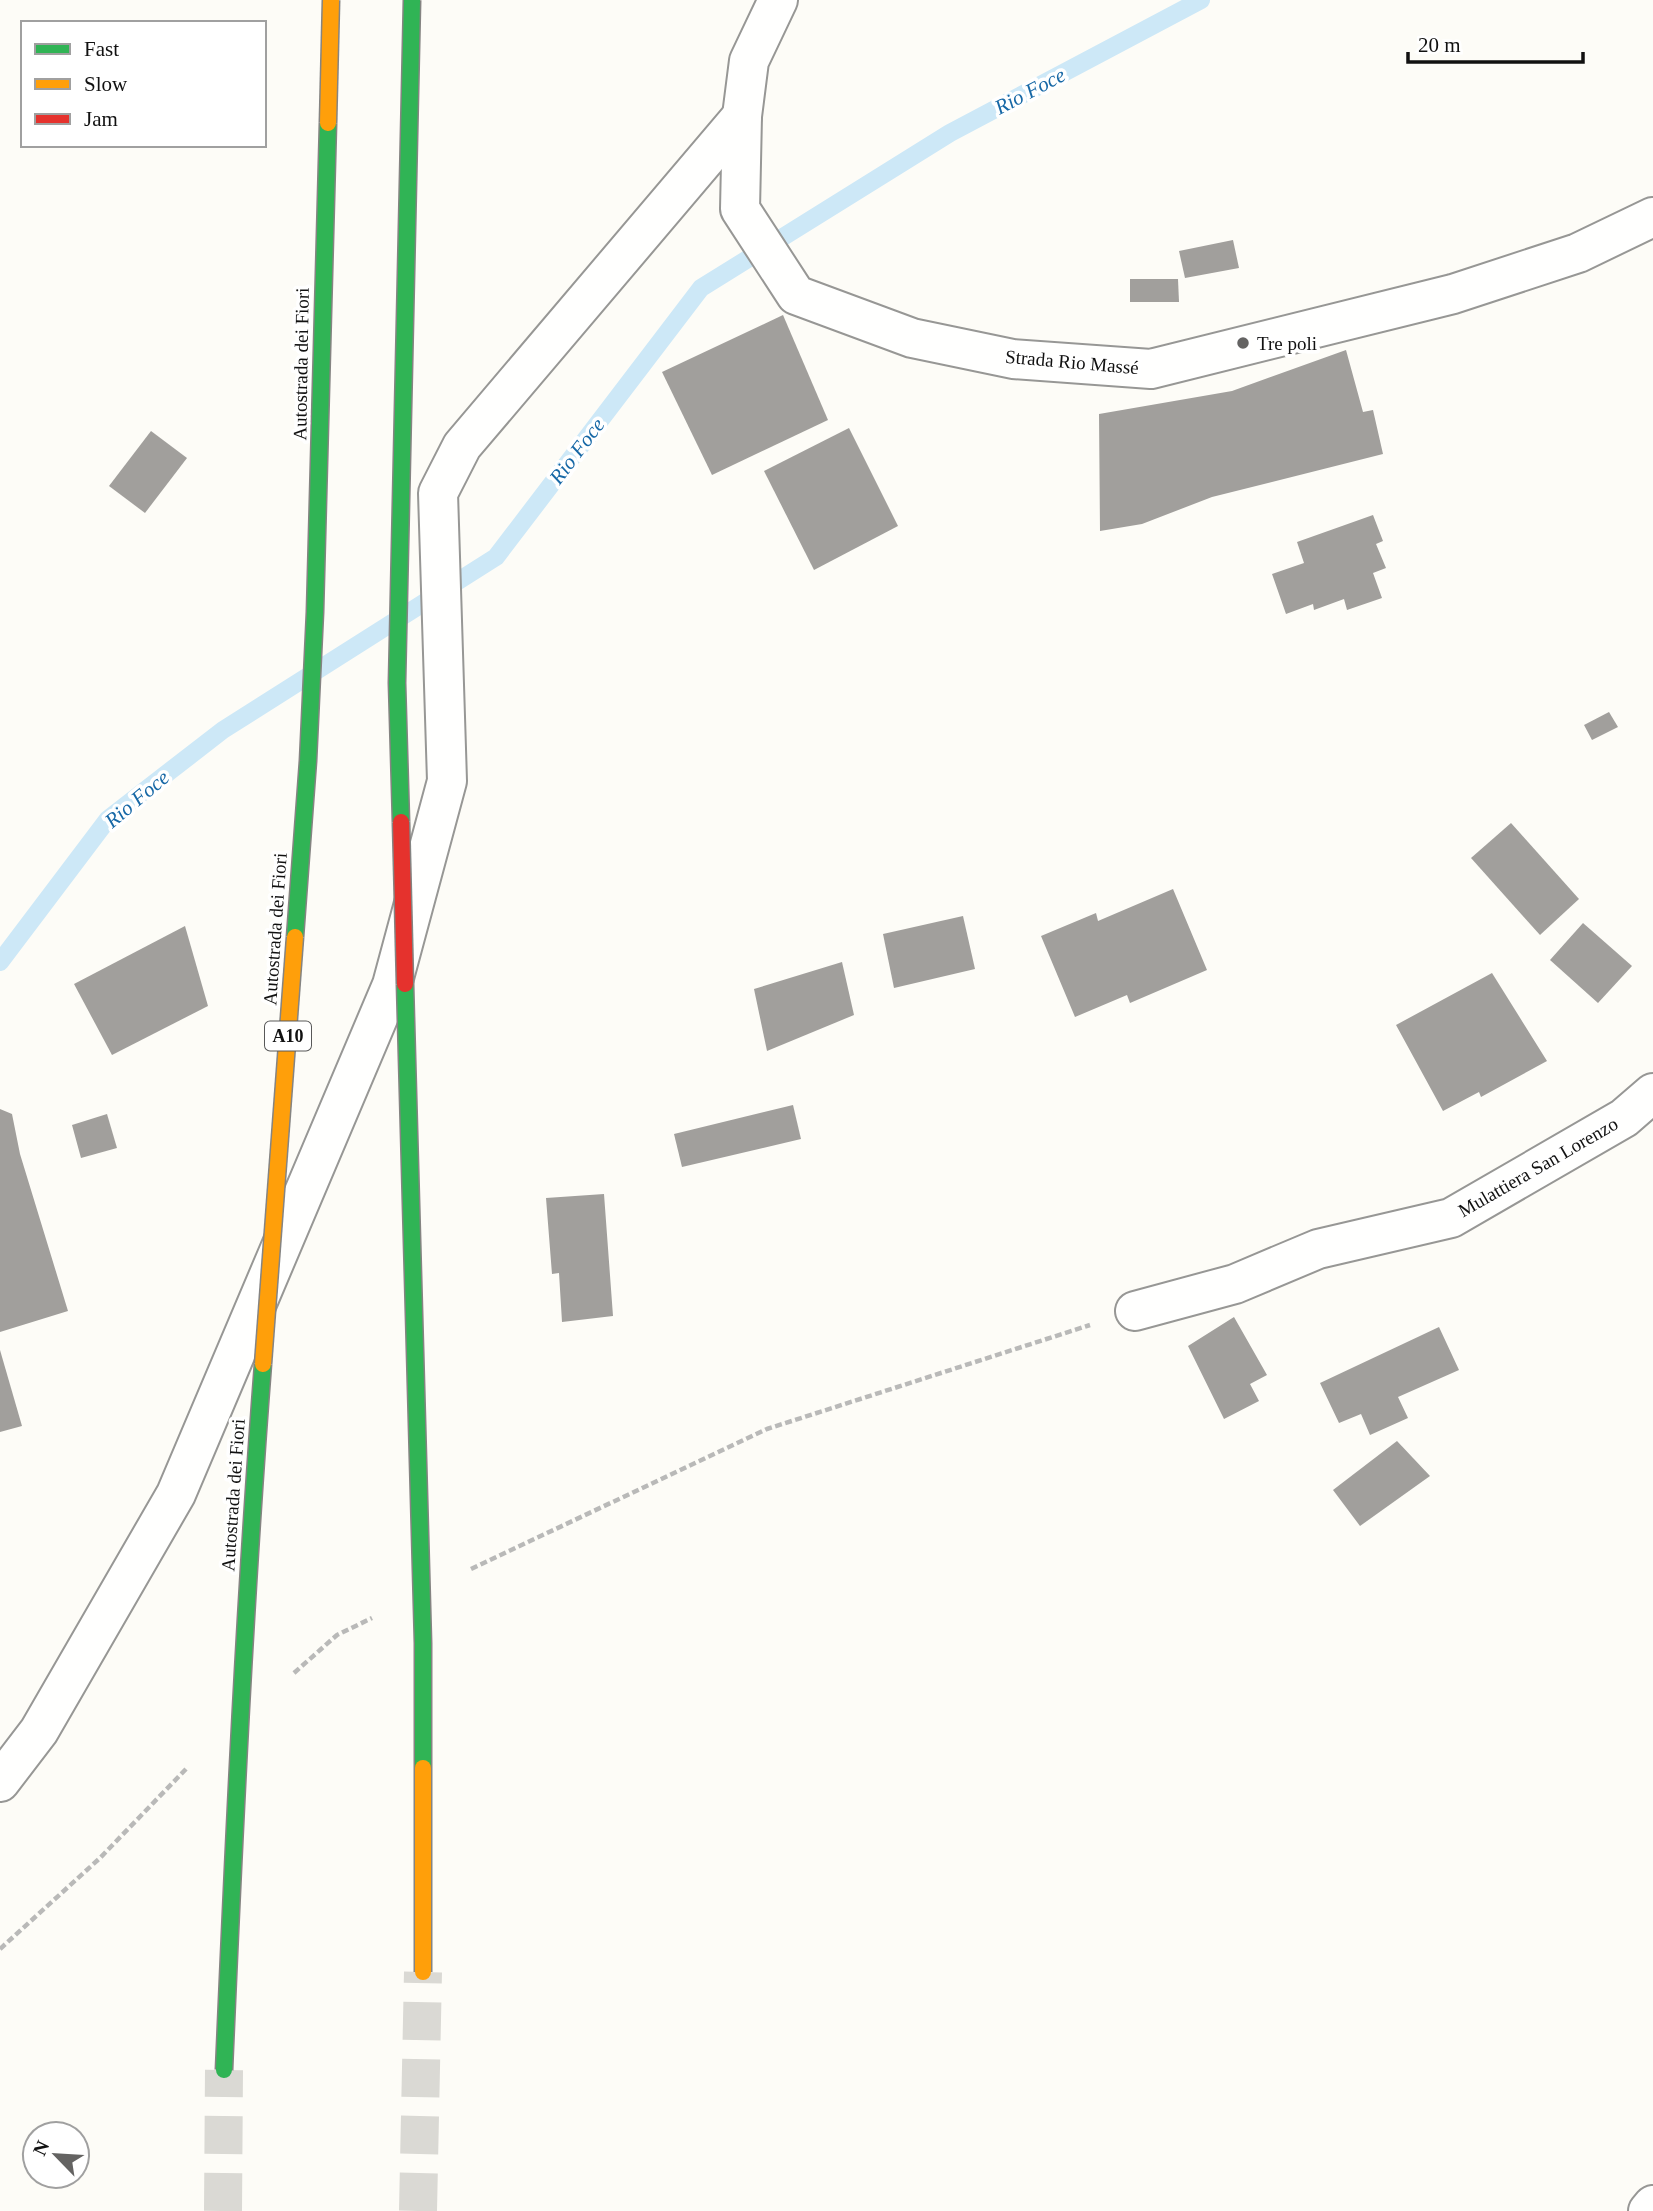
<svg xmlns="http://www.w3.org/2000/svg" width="1653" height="2211" viewBox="0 0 1653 2211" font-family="'Times New Roman',serif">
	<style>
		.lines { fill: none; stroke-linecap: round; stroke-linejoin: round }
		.stream { stroke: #cde8f7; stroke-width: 18 }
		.building { fill: #a19f9c }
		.highway-tunnel { stroke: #dad9d4; stroke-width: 38; stroke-dasharray: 38 19; stroke-linecap: butt }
		.street-casing { stroke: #979795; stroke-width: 42 }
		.path { stroke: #b9b9b8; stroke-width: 4.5; stroke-dasharray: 7 3.5; stroke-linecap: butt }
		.street { stroke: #fffffe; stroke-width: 38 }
		.fast-bridge-casing { stroke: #858482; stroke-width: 19; stroke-linecap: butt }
		.slow-bridge-casing { stroke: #858482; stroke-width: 19; stroke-linecap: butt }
		.jam-bridge-casing { stroke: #858482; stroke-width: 19; stroke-linecap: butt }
		.fast-bridge { stroke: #30b455; stroke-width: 16 }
		.slow-bridge { stroke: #ff9f0a; stroke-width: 16 }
		.jam-bridge { stroke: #e5322d; stroke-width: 16 }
		.poi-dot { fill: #646362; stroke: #fff; stroke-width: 2.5 }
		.labels { text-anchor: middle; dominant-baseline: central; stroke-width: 7; stroke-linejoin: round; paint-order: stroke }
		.shield { fill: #fff; stroke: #585858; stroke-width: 2 }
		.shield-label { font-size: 18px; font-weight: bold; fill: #111 }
		.poi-label { font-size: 19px; fill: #111; stroke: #fff; text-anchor: start }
		.street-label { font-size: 19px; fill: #111; stroke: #fff }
		.water-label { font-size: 21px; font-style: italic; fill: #1768a6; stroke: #fff }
	</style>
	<rect width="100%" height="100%" fill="#fdfcf7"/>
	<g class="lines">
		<path class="stream" d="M0,962L108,819L223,730L496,557L701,288L950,133L1201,0"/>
	</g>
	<g class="building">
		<path d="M1233,240L1239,268L1185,278L1179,251Z"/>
		<path d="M1130,279H1178L1179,302H1130Z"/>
		<path d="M783,315L828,420L712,475L662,372Z"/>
		<path d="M1346,350L1363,412L1373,410L1383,454L1212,497L1142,524L1100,531L1099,414L1232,391Z"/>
		<path d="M849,428L898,526L814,570L764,471Z"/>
		<path d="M151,431L187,458L145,513L109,486Z"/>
		<path d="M1373,515L1383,541L1376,544L1386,568L1373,573L1382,598L1347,610L1344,599L1314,610L1313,604L1286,614L1272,574L1304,563L1297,542Z"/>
		<path d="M1609,712L1618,727L1592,740L1584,725Z"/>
		<path d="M1511,823L1579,899L1540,935L1471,858Z"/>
		<path d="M1173,889L1207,970L1130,1003L1127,995L1075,1017L1041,936L1096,913L1098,921Z"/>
		<path d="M963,916L975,969L894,988L883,934Z"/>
		<path d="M1583,923L1632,966L1598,1003L1550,960Z"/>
		<path d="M185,926L208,1006L112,1055L74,984Z"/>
		<path d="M842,962L854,1015L767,1051L754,989Z"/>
		<path d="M1492,973L1547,1061L1481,1097L1479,1092L1443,1111L1396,1025Z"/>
		<path d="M793,1105L801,1139L682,1167L674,1134Z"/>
		<path d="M0,1109L12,1114L20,1154L68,1311L0,1332Z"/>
		<path d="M107,1114L117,1148L81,1158L72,1125Z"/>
		<path d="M604,1194L613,1316L562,1322L559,1273L552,1274L546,1198Z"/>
		<path d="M1234,1317L1267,1375L1250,1384L1259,1401L1224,1419L1188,1346Z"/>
		<path d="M1439,1327L1459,1370L1398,1397L1408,1418L1370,1435L1361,1414L1339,1423L1320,1383Z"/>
		<path d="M0,1350L22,1426L0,1432Z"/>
		<path d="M1397,1441L1430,1476L1360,1526L1333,1490Z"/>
	</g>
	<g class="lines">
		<g class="highway-tunnel">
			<path d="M223,2211L224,2070"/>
			<path d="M418,2211L423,1972"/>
		</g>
		<defs>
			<g id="street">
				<path d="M778,0L749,61L742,116L740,209L796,295L912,338L1013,359L1151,369L1453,294L1578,253L1653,217"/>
				<path d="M1135,1311L1235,1284L1318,1249L1451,1218L1624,1118L1653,1093"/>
				<path d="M0,1782L39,1731L176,1494L392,985L447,781L438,493L462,446L742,116"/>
				<path d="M1648,2211L1653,2205"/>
			</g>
		</defs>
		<use href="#street" class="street-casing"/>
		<g class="path">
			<path d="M471,1569L767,1429L1090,1325"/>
			<path d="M294,1673L337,1635L372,1618"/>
			<path d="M0,1949L100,1858L186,1769"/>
		</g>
		<use href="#street" class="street"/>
		<defs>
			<g id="fast-bridge">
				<path d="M401,822L397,683L412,0"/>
				<path d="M295,937L308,761L315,612L328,123"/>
				<path d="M405,984L423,1643V1768"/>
				<path d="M224,2070C234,1835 245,1599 263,1364"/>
			</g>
			<g id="slow-bridge">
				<path d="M328,123L331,0"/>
				<path d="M263,1364L295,937"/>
				<path d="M423,1768V1972"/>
			</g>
			<path id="jam-bridge" d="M401,822L405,984"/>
		</defs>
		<use href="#fast-bridge" class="fast-bridge-casing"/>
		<use href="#slow-bridge" class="slow-bridge-casing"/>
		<use href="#jam-bridge" class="jam-bridge-casing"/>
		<use href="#fast-bridge" class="fast-bridge"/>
		<use href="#slow-bridge" class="slow-bridge"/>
		<use href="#jam-bridge" class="jam-bridge"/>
	</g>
	<circle class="poi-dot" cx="1243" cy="343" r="7"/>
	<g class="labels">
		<rect class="shield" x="265" y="1021.5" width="46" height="29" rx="5"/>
		<g class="shield-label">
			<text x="288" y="1036">A10</text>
		</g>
		<g class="poi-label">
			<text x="1257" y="343">Tre poli</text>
		</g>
		<g class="street-label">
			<text transform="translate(1072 362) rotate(5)">Strada Rio Massé</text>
			<text transform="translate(301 364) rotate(-89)">Autostrada dei Fiori</text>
			<text transform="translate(275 929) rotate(-86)">Autostrada dei Fiori</text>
			<text transform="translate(1538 1167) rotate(-30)">Mulattiera San Lorenzo</text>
			<text transform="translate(233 1495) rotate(-86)">Autostrada dei Fiori</text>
		</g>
		<g class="water-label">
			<text transform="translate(1030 91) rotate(-28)">Rio Foce</text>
			<text transform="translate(577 451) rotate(-53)">Rio Foce</text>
			<text transform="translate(137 799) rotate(-40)">Rio Foce</text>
		</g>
	</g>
	<rect x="21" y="21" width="245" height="126" fill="#ffffff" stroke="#a0a0a0" stroke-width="2"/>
	<rect x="35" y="44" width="35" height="10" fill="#30b455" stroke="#a0a0a0" stroke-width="2"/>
	<text x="84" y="56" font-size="21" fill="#111111">Fast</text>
	<rect x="35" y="79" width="35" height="10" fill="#ff9f0a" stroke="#a0a0a0" stroke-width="2"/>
	<text x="84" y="91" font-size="21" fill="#111111">Slow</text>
	<rect x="35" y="114" width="35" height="10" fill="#e5322d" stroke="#a0a0a0" stroke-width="2"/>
	<text x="84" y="126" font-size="21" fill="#111111">Jam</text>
	<g transform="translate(56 2155) rotate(295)"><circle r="33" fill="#ffffff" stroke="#a0a0a0" stroke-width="2"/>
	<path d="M0-5L12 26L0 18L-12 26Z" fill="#646362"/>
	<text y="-10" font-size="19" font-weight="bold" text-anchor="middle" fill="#111111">N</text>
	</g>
	<path d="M1408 52v10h175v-10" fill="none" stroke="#111111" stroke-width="3.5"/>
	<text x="1418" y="52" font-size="21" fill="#111111" stroke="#ffffff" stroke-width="5" paint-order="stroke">20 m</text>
</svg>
